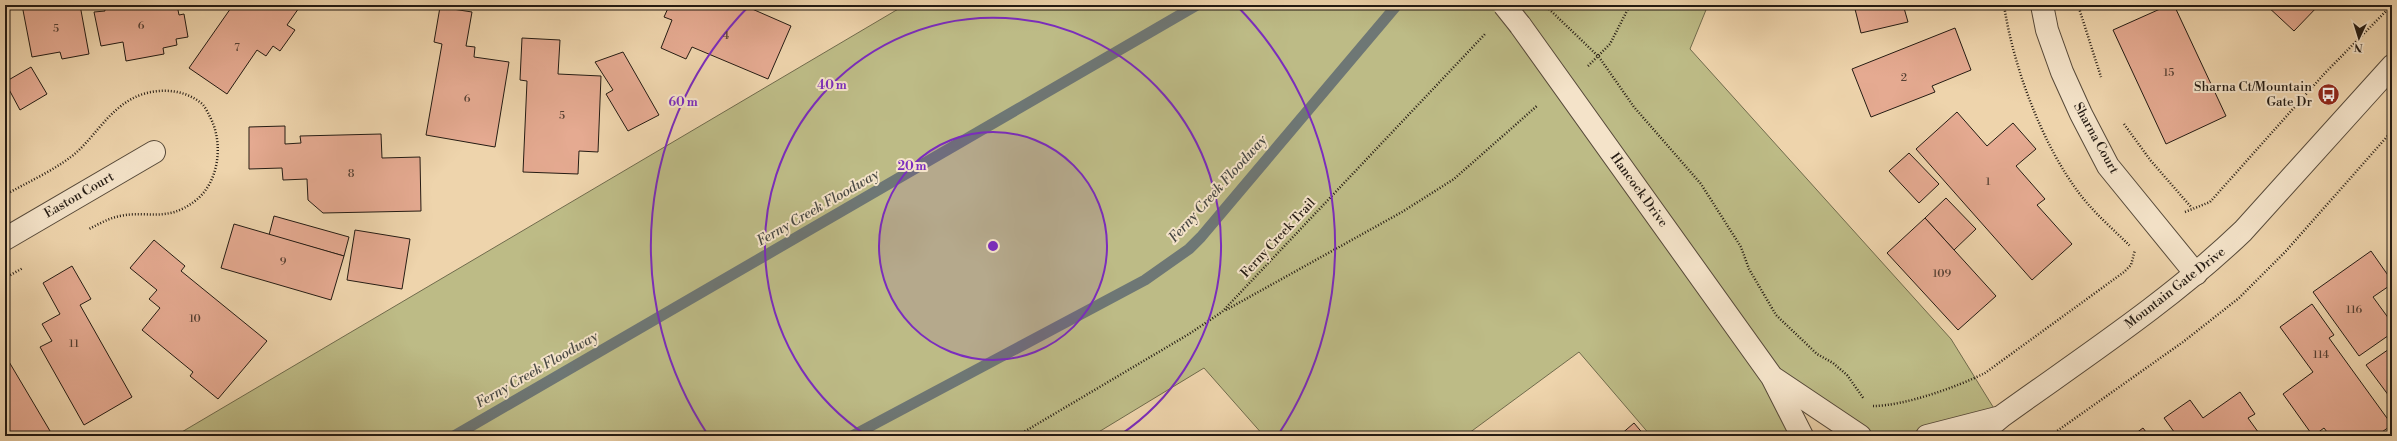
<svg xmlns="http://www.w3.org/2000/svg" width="2397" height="441" viewBox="0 0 2397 441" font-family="'Libre Bodoni',serif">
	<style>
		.green { fill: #bdbb86; stroke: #706b4c }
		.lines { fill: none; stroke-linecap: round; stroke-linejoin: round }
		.stream { stroke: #6e7775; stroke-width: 11 }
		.building { fill: #e5aa91; stroke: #241b13 }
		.minor-casing { stroke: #564939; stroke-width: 24 }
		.path { stroke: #241b13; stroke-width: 2.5; stroke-dasharray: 1 2; stroke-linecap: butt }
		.minor { stroke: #f4e3c9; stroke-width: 22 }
		.minor-bridge-casing { stroke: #564939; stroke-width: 24; stroke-linecap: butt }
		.minor-bridge { stroke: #f4e3c9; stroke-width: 22 }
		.ring { fill: none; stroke: #7b2cbf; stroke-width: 2 }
		.labels { text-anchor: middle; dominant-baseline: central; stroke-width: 4; stroke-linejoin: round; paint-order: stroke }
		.number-label { font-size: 11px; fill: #543f32 }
		.poi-label { font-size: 13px; fill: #241b13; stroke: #f4e3c9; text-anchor: end }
		.street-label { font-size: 13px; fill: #241b13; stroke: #f4e3c9 }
		.water-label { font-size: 14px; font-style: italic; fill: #494944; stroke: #f4e3c9 }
		.centre { fill: #7b2cbf; stroke: #f4e3c9; stroke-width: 2 }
		.ring-label { font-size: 12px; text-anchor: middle; font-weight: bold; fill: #7b2cbf; stroke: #f4e3c9; stroke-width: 4; stroke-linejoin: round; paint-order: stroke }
	</style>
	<rect width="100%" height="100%" fill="#eed4ac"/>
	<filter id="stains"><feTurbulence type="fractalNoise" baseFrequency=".005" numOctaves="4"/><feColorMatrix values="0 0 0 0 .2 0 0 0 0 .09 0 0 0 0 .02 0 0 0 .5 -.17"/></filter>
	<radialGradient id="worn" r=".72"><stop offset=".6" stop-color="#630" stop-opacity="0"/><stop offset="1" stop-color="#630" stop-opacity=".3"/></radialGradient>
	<path class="green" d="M905,5H1708L1690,49L1951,339L1995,410L1927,436H1861L1773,377L1802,436H1651L1579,352L1465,436H1264L1204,368L1092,436H175Z"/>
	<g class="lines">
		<g class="stream">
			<path d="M454,436L1197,5"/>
			<path d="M852,436L1145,280L1189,249L1201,237L1397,5"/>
		</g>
	</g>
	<g class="building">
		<path d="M22,5H80L89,54L62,59L60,52L32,57Z"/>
		<path d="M104,5H177L179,15L184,14L188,37L176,39L177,45L163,48L164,54L126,61L123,42L101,46L94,12L105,11Z"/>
		<path d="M233,5H301L287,25L295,30L280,51L273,46L266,56L257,50L227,94L189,68Z"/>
		<path d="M666,5H743L791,26L768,79L692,47L686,59L661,48L672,20L664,17L669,6Z"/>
		<path d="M835,5H853V8Z"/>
		<path d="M1854,5H1918L1904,8L1908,22L1861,33Z"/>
		<path d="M2169,5H2174L2226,116L2166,144L2113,30Z"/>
		<path d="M2266,5H2319L2294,31Z"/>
		<path d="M440,7L472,12L466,46L475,47L474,57L509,62L495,147L426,135L442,44L434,42Z"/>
		<path d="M1955,28L1971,70L1932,86L1935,92L1871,117L1852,69Z"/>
		<path d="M522,38L560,40L558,74L601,76L598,152L579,151L578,174L523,172L527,81L520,80Z"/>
		<path d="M623,52L659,115L628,131L606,94L613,90L595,62Z"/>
		<path d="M31,67L47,94L20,110L5,82Z"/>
		<path d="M1957,112L1987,146L2013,123L2036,149L2016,166L2045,199L2037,205L2072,244L2032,280L1916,149Z"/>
		<path d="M285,126V144L301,143L300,136L381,134L382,158L420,157L421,211L323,213L308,200L307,179L283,180L282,168L249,169V127Z"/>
		<path d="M1909,153L1939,184L1919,203L1889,171Z"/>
		<path d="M1946,198L1976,229L1954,250L1925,218Z"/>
		<path d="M2392,206V215L2387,211Z"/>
		<path d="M274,216L349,237L344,256L269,235Z"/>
		<path d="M1925,218L1996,296L1958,330L1887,253Z"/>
		<path d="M234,224L344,256L331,300L221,268Z"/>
		<path d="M355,230L410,239L402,289L347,280Z"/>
		<path d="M154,240L185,266L181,271L267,341L218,399L190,376L193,372L142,330L160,308L149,299L157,290L130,268Z"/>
		<path d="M2371,251L2392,281V284L2373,297L2392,323V333L2359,356L2313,292Z"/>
		<path d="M72,266L91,299L80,305L132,397L84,425L40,347L52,341L42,324L60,314L43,283Z"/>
		<path d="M2312,304L2334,335L2329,338L2392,425L2376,436H2330L2324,428L2313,436L2283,394L2313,372L2280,327Z"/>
		<path d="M2392,347V394L2389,396L2366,365Z"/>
		<path d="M5,355L53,436H5Z"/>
		<path d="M2240,392L2255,414L2248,418L2261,436H2177L2164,418L2190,400L2203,418Z"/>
		<path d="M1634,423L1645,436H1619Z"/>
		<path d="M2143,428L2149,436H2132Z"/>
	</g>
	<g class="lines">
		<defs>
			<g id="minor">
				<path d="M2042,5L2047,30L2062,72L2081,114L2108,166L2196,274"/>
				<path d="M1520,25L1772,377L1802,436"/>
				<path d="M5,239L154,152"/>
				<path d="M1775,379L1860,436"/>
				<path d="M1927,436L1997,418"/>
				<path d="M1978,436L2002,416C2084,357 2170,301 2243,231L2392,66"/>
			</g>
		</defs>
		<use href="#minor" class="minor-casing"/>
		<g class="path">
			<path d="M538,5L556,8L579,5"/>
			<path d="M2004,5C2013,66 2042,144 2079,193C2093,212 2113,229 2130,246"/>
			<path d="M2078,5L2101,77"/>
			<path d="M1549,9L1599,57L1634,107L1701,184L1741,247L1749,269L1776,315L1817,354L1833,363L1847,375L1864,399"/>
			<path d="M1588,66L1610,44L1630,5"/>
			<path d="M2124,124L2151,161L2192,208"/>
			<path d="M5,195C26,183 61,167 78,151C99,131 113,104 143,94C163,88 185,90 201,103C204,105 207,111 209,115C224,141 220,182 195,201C166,223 148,210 120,216C109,218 99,224 89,229"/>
			<path d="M2185,212L2210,202L2325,73L2392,5"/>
			<path d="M5,278L23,268"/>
			<path d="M1226,310L1402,212L1454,179L1538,105"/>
			<path d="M1873,406C1904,406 1957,387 1985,373L2124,272L2131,265L2135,250"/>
			<path d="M1017,436L1189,334L1222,312L1486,33"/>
			<path d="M2050,436L2183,342L2239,298L2286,251L2392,131"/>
		</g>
		<use href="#minor" class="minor"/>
		<defs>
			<path id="minor-bridge" d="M1504,5L1520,25"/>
		</defs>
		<use href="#minor-bridge" class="minor-bridge-casing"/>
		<use href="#minor-bridge" class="minor-bridge"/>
	</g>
	<circle cx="993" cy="246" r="114" fill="#7b2cbf" fill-opacity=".12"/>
	<g class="ring">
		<circle cx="993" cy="246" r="114"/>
		<path d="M866 435A228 228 0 1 1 1120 435"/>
		<path d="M708 435A342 342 0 0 1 749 6M1237 6A342 342 0 0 1 1278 435"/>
	</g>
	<defs>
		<symbol id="bus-disc" viewBox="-11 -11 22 22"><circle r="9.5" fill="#8f2418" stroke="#f4e3c9"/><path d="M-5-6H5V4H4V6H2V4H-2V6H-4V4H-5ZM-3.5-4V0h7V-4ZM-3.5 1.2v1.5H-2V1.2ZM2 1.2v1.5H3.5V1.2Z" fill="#fff"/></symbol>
	</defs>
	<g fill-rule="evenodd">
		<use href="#bus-disc" x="2316" y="82" width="25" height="25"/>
	</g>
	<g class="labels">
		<g class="number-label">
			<text x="141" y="26">6</text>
			<text x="56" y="29">5</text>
			<text x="726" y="36">4</text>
			<text x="237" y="48">7</text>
			<text x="2169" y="73">15</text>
			<text x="1904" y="78">2</text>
			<text x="467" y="99">6</text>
			<text x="562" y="116">5</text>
			<text x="351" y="174">8</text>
			<text x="1988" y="182">1</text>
			<text x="283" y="262">9</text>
			<text x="1942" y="274">109</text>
			<text x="2354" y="310">116</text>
			<text x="195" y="319">10</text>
			<text x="74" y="344">11</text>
			<text x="2321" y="355">114</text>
		</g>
		<g class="poi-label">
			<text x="2312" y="87">Sharna Ct/Mountain<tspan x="2312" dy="15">Gate Dr</tspan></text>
		</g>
		<g class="street-label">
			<text transform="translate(2096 138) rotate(61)">Sharna Court</text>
			<text transform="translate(1639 190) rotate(54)">Hancock Drive</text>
			<text transform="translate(79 195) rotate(-30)">Easton Court</text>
			<text transform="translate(1278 238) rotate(-47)">Ferny Creek Trail</text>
			<text transform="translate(2175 288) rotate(-38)">Mountain Gate Drive</text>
		</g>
		<g class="water-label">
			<text transform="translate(1218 189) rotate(-48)">Ferny Creek Floodway</text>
			<text transform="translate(818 208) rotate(-30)">Ferny Creek Floodway</text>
			<text transform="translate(537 370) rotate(-30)">Ferny Creek Floodway</text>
		</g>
	</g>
	<circle cx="993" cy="246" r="6" class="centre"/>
	<g class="ring-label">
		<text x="832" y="89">40 m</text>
		<text x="683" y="106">60 m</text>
		<text x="912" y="170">20 m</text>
	</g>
	<rect width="2397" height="441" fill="none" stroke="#eed4ac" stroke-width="20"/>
	<rect x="6" y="6" width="2385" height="429" fill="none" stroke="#241b13" stroke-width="2"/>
	<rect x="10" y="10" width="2377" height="421" fill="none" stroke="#241b13"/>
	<g transform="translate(2359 38) rotate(184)" stroke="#f4e3c9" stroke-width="3" paint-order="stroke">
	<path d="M0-3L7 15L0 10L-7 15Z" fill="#241b13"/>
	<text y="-6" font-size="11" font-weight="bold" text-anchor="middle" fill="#241b13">N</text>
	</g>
	<rect width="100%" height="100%" filter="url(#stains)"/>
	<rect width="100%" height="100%" fill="url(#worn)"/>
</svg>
